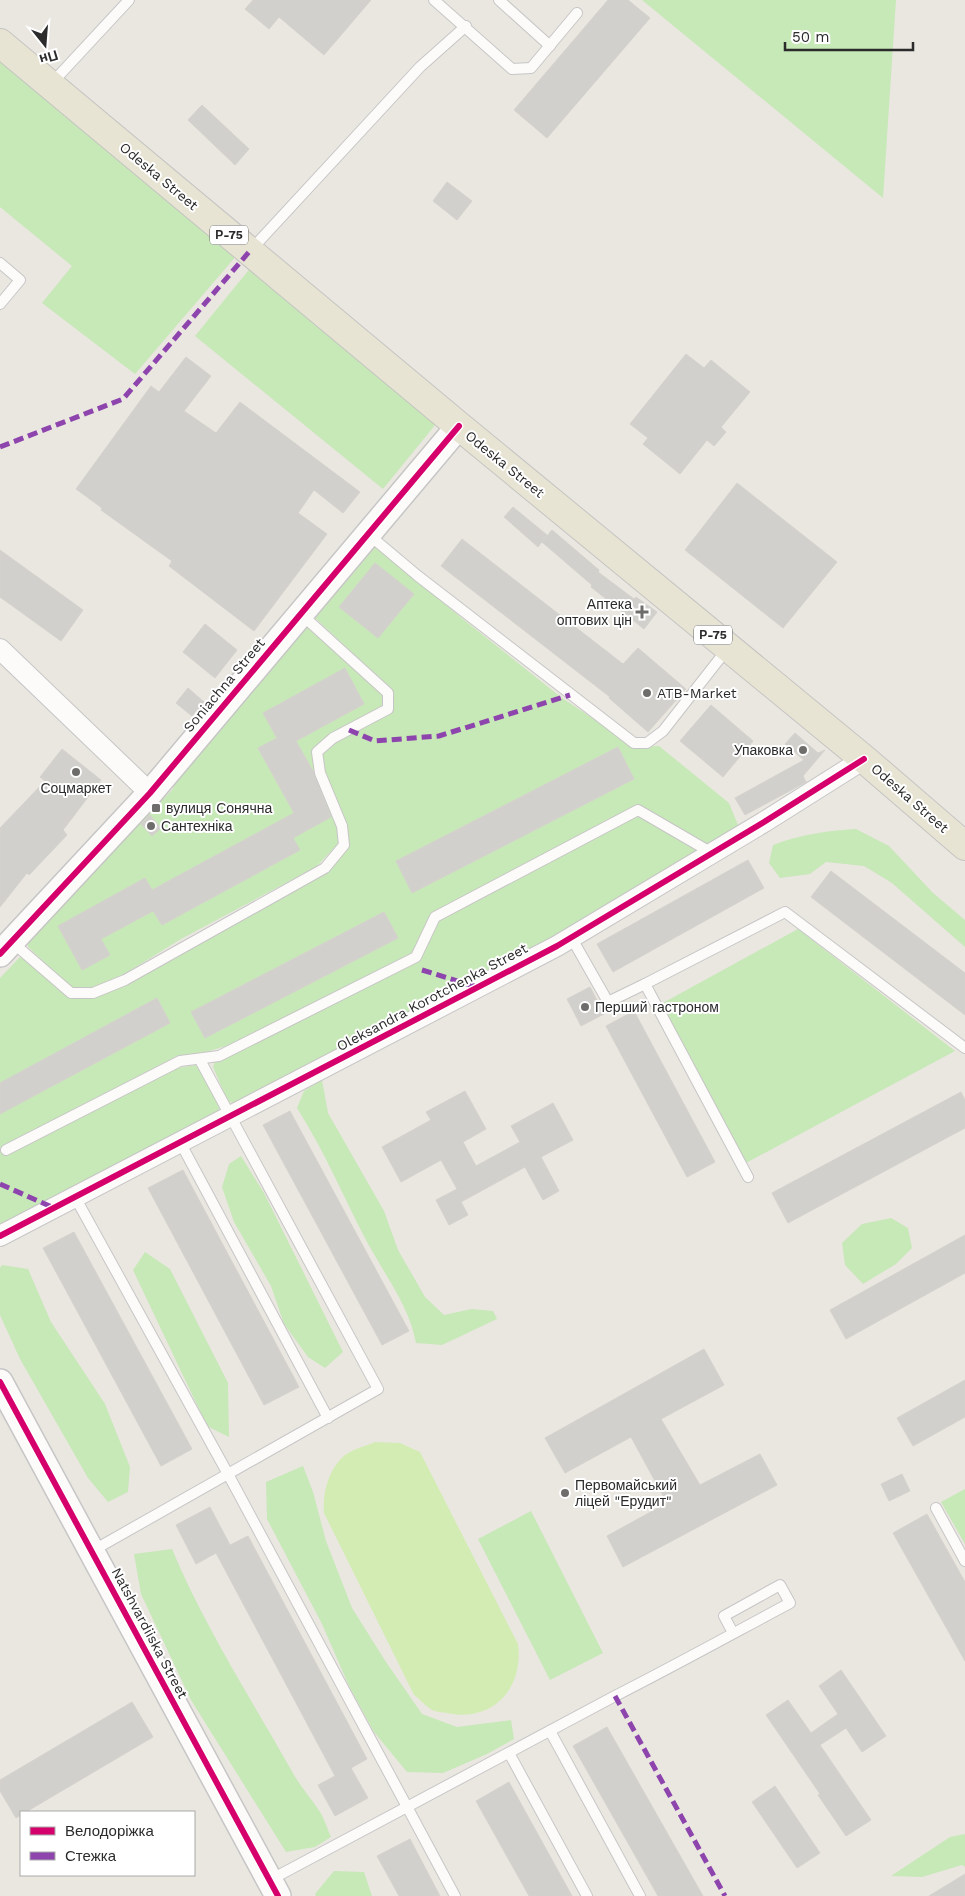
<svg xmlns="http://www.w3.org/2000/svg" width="965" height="1896" viewBox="0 0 965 1896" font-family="'Work Sans',sans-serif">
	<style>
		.green { fill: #c7e8b7 }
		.pitch { fill: #d3ecb4 }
		.building { fill: #d2d0cc; stroke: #d5d2cd }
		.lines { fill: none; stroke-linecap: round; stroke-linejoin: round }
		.service-casing { stroke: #c7c6c6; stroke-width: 12 }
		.minor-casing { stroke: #c7c6c6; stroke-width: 22 }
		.tertiary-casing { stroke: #c7c6c6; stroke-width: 28 }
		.primary-casing { stroke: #c5c4c2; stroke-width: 30 }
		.service { stroke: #fcfbfa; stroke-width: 10 }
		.minor { stroke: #fcfbfa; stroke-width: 20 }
		.tertiary { stroke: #fcfbfa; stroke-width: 25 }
		.primary { stroke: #e8e4d3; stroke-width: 28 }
		.quiet { stroke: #8e44ad; stroke-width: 5; stroke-dasharray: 10 5; stroke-linecap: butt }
		.cycleway-casing { stroke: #fff; stroke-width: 9 }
		.cycleway { stroke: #d6006c; stroke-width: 6 }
		.poi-dot { fill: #6e6d6b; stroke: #fff; stroke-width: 2 }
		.labels { text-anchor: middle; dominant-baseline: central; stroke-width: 4; stroke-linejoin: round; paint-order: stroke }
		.shield { fill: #fff; stroke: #6b6b6b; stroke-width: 1 }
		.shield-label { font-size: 12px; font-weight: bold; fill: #2b2b2b }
		.street-label { font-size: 14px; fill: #2b2b2b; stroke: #fff }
		.poi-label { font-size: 14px; fill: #2b2b2b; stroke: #fff; text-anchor: start }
	</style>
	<rect width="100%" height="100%" fill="#eae7e1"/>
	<g class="green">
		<path d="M642,0H896L883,198Z"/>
		<path d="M0,60L237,255L135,374L42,303L72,266L0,207Z"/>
		<path d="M252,266L440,419L383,489L195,336Z"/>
		<path d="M376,546L464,620L562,698L636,747L659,746L729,803L740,830L711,847L639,806L432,915L413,953L232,1044L200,1054L177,1056L0,1148L5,1156L178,1068L197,1065L220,1106L217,1116L0,1226V978L20,957L34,966L61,989L93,996L325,868L344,845L324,772L322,754L334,741L390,712L391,689L315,618Z"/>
		<path d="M305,627L312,628L383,696L382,707L314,749L337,826L338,844L316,867L181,939L123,975L91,989L72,988L28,947V938L173,789L176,779Z"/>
		<path d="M638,816L696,849V857L567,934L236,1103L228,1102L213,1067L215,1061L417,961L438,921Z"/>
		<path d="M856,829L889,846L933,893L965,920V947L892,883L864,866L826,862L810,874L780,878L769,863L773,845C801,834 827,831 856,829Z"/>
		<path d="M798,929L955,1051L746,1163L661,1004Z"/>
		<path d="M322,1080L328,1113L384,1211L398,1250L425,1297L444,1315L472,1309L493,1311L497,1319L442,1345L416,1343C409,1305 384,1274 366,1240C343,1196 324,1150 297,1108L304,1091Z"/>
		<path d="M241,1156L264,1193L343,1352L325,1368L308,1357L284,1324L271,1286L234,1222L222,1187L229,1164Z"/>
		<path d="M891,1218L908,1228L912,1248L896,1264L863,1284L845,1265L842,1243L862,1224Z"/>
		<path d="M145,1252L170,1269L228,1383L229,1437L207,1426L133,1270Z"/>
		<path d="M2,1265L28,1269L51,1322L105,1404L130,1467L128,1492L108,1502L88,1478L20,1359L0,1315V1268Z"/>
		<path d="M303,1466L313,1492L326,1541L352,1608L386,1662L422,1714L457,1727L511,1720L514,1739L487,1754L443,1773L407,1772L374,1732L349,1686L322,1624L267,1519L266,1482Z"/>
		<path d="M965,1489V1544L941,1502Z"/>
		<path d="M531,1511L603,1653L550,1680L478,1539Z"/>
		<path d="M172,1549C205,1628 252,1700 294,1775C301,1787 310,1797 318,1809C324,1817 327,1828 331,1837L315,1847L286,1852L191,1700L141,1594L134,1554Z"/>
		<path d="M965,1834V1867L962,1865L922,1877L891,1876L950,1837Z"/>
		<path d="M334,1871L364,1872L372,1896H316L315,1894Z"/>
	</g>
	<path class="pitch" d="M375,1442L400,1443L420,1452L518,1644C524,1689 492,1723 447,1713C442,1712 436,1712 432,1710C425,1706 420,1699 414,1695L324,1513C322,1493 329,1468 345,1455C353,1449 366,1446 375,1442Z"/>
	<g class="building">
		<path d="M253,0H371L324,55L279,17L269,29L245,9Z"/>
		<path d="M608,0H628L650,18L547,138L514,110Z"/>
		<path d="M202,105L249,149L235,165L188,120Z"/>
		<path d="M447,182L472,201L457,220L433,201Z"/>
		<path d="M686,354L704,368L711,360L750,392L721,427L726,432L714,446L707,440L680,474L643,444L648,438L630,424Z"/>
		<path d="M186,357L211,376L184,411L216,433L240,402L360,492L343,513L314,490L298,513L327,534L254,631L169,566L172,561L101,510L102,508L76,489L151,386L159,392Z"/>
		<path d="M737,483L837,562L783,628L685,550Z"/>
		<path d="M513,507L547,535L538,547L504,517Z"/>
		<path d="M552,530L599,570L598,572L634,599L636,597L657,612L644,629L591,587L592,585L542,542Z"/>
		<path d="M462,539L623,664L638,648L686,689L648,732L609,698L610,697L441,566Z"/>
		<path d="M0,550L83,610L61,641L0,597Z"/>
		<path d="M375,563L414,594L378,638L339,607Z"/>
		<path d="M205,624L237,650L215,678L183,652Z"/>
		<path d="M345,668L364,704L296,741L313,771L331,817L293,838L300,850L162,925L153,911L101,939L110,955L82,970L58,926L145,878L152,890L294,813L258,748L277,738L263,713Z"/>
		<path d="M188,688L204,702L192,716L176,703Z"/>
		<path d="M711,705L753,741L723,777L680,741Z"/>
		<path d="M795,733L818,753L825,750L803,776L806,782L745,815L735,798L804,760L785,744Z"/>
		<path d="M618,747L634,779L412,893L396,861Z"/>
		<path d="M62,749L101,780L63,830L67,835L29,875L27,873L0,907V828L45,781L40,777Z"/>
		<path d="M150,815L161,828L152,836L141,824Z"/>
		<path d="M748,860L764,888L613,972L597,944Z"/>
		<path d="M831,871L965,973V1015L811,897Z"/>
		<path d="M384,912L398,938L205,1038L191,1012Z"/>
		<path d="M590,987L604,1014L581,1026L567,999Z"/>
		<path d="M157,998L170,1023L0,1114V1083Z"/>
		<path d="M634,1011L715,1162L687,1177L606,1026Z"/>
		<path d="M465,1091L486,1129L463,1142L476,1166L520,1142L511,1126L553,1103L573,1140L541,1157L559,1191L543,1200L525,1167L461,1202L468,1215L449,1225L436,1200L457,1189L441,1160L401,1182L382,1147L431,1120L426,1112Z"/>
		<path d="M961,1092L965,1100V1128L788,1223L772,1193Z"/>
		<path d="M290,1111L409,1331L382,1345L263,1125Z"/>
		<path d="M183,1170L299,1387L264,1405L148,1188Z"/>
		<path d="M74,1232L192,1449L161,1466L43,1248Z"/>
		<path d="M965,1235V1273L846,1339L830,1310Z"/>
		<path d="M704,1349L724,1385L661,1419L700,1485L760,1454L777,1485L623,1567L607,1536L667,1503L631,1437L565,1473L545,1438Z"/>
		<path d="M965,1380V1417L913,1446L897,1418Z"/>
		<path d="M902,1474L910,1491L889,1501L881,1484Z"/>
		<path d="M210,1507L230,1545L248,1536L367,1759L351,1768L368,1798L335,1816L318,1785L335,1776L216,1553L196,1564L176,1525Z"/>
		<path d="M927,1514L965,1582V1661L893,1533Z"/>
		<path d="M841,1670L886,1736L862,1752L846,1728L820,1745L871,1820L846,1836L818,1795L820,1794L766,1715L788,1700L811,1733L838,1714L819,1686Z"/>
		<path d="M132,1702L153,1737L26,1812H21V1815L16,1818L0,1791V1780Z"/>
		<path d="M607,1727L703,1896H658L573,1746Z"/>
		<path d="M509,1782L572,1896H529L476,1801Z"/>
		<path d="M775,1786L820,1853L797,1868L752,1802Z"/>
		<path d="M410,1839L440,1896H399L377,1856Z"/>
		<path d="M965,1874V1896H929Z"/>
	</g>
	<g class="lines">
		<defs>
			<g id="service">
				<path d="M434,0L512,69L531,68L577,13"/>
				<path d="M499,0L550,46"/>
				<path d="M51,84L129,0"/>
				<path d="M250,251L420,67L466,26"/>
				<path d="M0,263L20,280L0,304"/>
				<path d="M368,534L418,576L634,743H647L663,731L728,648"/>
				<path d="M571,937L608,1002L645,984L748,1177"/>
				<path d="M12,942L71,993H93L125,980L325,868L344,845L342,826L320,773L317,752L333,738L388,709V693L301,614"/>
				<path d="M645,984L785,912L965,1048"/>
				<path d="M180,1142L328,1418"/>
				<path d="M6,1150L180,1061L219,1056L416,957L435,917L638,810L712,853"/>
				<path d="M75,1197L228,1474L455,1896"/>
				<path d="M936,1508L965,1561"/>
				<path d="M92,1551L378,1389L200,1060"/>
				<path d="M550,1731L640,1896"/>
				<path d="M509,1753L587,1896"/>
				<path d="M270,1880L615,1696C674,1666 732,1634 790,1603L780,1585L724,1616L733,1633"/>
			</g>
			<g id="minor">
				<path d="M0,649L150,793"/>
				<path d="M0,1236L557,946L764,822L864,759"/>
			</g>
			<g id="tertiary">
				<path d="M0,954L150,793L459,426"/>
				<path d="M0,1382L278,1896"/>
			</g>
			<path id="primary" d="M0,43L459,426L864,759L965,846"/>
		</defs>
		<use href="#service" class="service-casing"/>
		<use href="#minor" class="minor-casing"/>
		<use href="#tertiary" class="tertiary-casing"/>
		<use href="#primary" class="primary-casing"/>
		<use href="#service" class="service"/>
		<use href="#minor" class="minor"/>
		<use href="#tertiary" class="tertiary"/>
		<use href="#primary" class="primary"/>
		<g class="quiet">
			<path d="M0,447L123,399L249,252"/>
			<path d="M349,730L375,741L439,736L570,695"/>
			<path d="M422,970L477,987"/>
			<path d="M0,1184L54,1208"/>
			<path d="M615,1696L725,1896"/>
		</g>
		<defs>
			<g id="cycleway">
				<path d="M0,954L150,793L459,426"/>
				<path d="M0,1236L557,946L764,822L864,759"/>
				<path d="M0,1382L278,1896"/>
			</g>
		</defs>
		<use href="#cycleway" class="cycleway-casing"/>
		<use href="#cycleway" class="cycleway"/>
	</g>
	<g class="poi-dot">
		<path d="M639.5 604.5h5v5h5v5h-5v5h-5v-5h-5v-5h5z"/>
		<circle cx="647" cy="693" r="5"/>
		<circle cx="803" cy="750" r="5"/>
		<circle cx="76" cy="772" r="5"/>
		<rect x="151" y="803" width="10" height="10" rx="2.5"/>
		<circle cx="151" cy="826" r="5"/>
		<circle cx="585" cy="1007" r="5"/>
		<circle cx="565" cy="1493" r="5"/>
	</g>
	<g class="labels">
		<g class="shield">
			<rect x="210" y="225.5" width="38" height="19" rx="4"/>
			<rect x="694" y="625.5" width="38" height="19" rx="4"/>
		</g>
		<g class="shield-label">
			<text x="229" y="235">Р-75</text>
			<text x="713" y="635">Р-75</text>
		</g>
		<g class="street-label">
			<text transform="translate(159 176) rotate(40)">Odeska Street</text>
			<text transform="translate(505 464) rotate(39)">Odeska Street</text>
			<text transform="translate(224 685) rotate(-50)">Soniachna Street</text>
			<text transform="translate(910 798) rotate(41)">Odeska Street</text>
			<text transform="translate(432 997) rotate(-28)">Oleksandra Korotchenka Street</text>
			<text transform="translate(150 1633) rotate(62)">Natshvardiiska Street</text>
		</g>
		<g class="poi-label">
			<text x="632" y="604" text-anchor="end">Аптека<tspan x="632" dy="16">оптових цін</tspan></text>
			<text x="657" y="693">ATB-Market</text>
			<text x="793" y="750" text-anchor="end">Упаковка</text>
			<text x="76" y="788" text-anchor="middle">Соцмаркет</text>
			<text x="166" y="808">вулиця Сонячна</text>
			<text x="161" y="826">Сантехніка</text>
			<text x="595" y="1007">Перший гастроном</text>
			<text x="575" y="1485">Первомайський<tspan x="575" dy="16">ліцей "Ерудит"</tspan></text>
		</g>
	</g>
	<rect x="20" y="1811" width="175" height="65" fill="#ffffff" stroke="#aaaaaa"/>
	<rect x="30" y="1827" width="25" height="8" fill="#d6006c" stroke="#aaaaaa"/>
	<text x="65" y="1836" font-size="15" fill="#2b2b2b">Велодоріжка</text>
	<rect x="30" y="1852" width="25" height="8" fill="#8e44ad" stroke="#aaaaaa"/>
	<text x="65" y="1861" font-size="15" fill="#2b2b2b">Стежка</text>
	<g transform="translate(45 45) rotate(163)" stroke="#ffffff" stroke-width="4" paint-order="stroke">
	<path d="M0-4L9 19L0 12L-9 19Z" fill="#2b2b2b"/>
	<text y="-8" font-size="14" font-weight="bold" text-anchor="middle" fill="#2b2b2b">Пн</text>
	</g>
	<path d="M785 42v8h128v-8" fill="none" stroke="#2b2b2b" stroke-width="2.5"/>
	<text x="792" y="42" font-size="15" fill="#2b2b2b" stroke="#ffffff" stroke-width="4" paint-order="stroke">50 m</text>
</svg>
